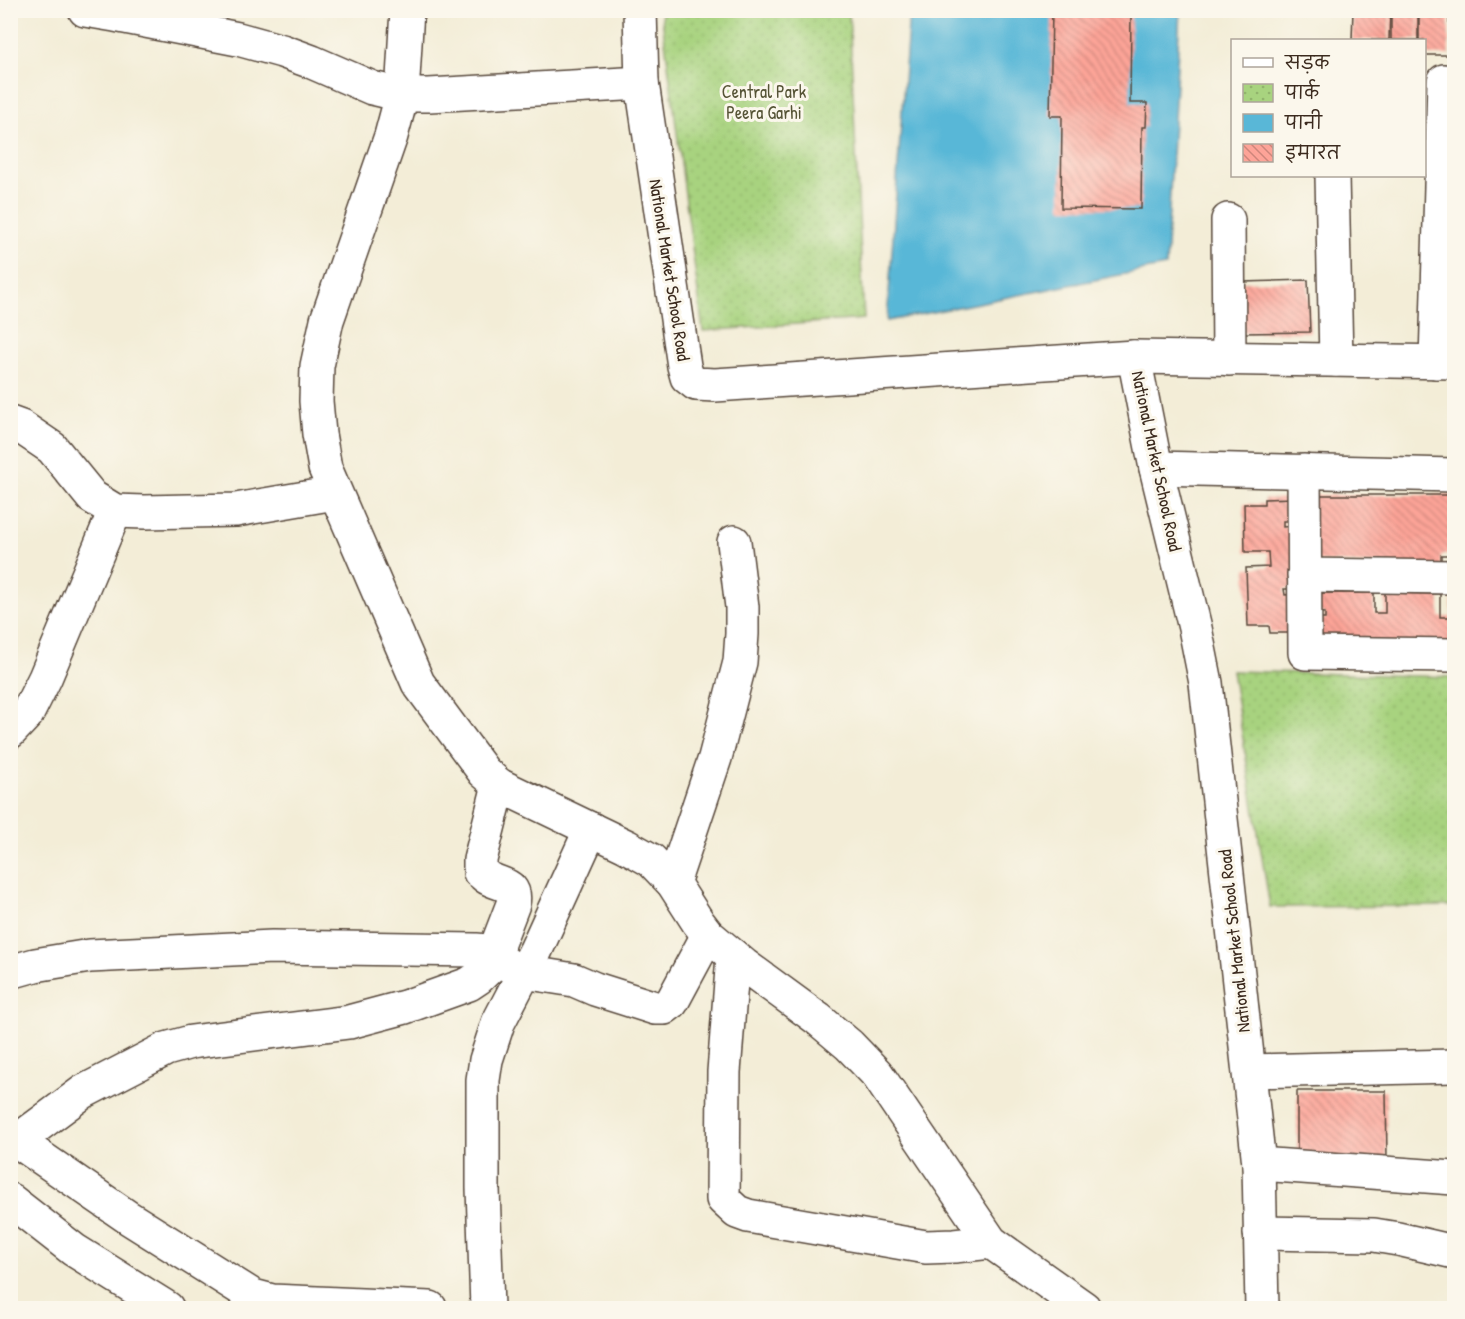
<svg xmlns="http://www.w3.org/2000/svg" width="1465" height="1319" viewBox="0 0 1465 1319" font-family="'Patrick Hand','Playpen Sans Deva',sans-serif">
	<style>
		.park { fill: url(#park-dots); stroke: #727e4e; stroke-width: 1.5 }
		.water { fill: #59b7d7; stroke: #4a707a; stroke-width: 1.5 }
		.building { fill: url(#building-back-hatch) }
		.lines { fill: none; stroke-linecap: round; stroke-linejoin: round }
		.minor-casing { stroke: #57473a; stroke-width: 36 }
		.minor { stroke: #fff; stroke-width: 33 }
		.labels { text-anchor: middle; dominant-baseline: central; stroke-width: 6; stroke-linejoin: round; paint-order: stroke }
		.park-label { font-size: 18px; fill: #565436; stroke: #fbf7ec }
		.street-label { font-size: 18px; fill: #3b2a1e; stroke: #fbf7ec }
	</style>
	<defs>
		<pattern id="park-dots" width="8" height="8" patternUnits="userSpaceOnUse" patternTransform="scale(1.5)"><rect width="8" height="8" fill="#a8d37f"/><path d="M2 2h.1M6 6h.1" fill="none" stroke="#92b56d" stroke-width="1.8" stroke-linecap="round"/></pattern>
		<pattern id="building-back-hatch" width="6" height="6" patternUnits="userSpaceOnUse" patternTransform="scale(1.5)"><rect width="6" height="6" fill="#fda498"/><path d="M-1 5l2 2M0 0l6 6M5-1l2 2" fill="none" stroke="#ce867b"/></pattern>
	</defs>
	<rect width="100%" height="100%" fill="#fbf7ec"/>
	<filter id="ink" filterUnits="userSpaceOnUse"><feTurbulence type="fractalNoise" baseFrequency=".0167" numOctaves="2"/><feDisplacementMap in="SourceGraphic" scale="12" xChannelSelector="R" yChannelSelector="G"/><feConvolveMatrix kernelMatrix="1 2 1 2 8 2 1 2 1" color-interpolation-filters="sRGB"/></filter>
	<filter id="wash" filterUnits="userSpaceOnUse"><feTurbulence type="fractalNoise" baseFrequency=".008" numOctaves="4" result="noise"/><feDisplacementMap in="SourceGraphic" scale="24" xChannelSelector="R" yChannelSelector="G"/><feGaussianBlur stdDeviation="1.35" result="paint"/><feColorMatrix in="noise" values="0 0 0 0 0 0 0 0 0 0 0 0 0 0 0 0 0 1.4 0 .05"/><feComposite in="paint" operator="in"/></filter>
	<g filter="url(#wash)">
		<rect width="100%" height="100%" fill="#f3edd7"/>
		<g class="park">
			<path d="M661,11H849L864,319L703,331Z"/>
			<path d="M1232,671L1454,677V906L1270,907Z"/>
		</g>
		<path class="water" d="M909,11H1180L1166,266L887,321Z"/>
		<g id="blocks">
			<g class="building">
				<path d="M1052,10H1099V13L1131,14L1130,103H1147L1146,127H1142L1141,209L1061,208L1062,116H1050Z"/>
				<path d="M1353,10H1390L1389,40H1352Z"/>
				<rect x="1391" y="10" width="27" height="30"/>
				<path d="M1419,10H1449V55H1424V40H1419Z"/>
				<path d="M1308,280L1310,332L1243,333L1242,282Z"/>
				<path d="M1308,495H1454V555H1441V567L1308,561Z"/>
				<path d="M1294,498V521H1283V527L1294,526L1297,589H1284L1285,595L1296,594L1298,633H1270L1269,626H1248L1246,568L1269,567L1268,552H1245L1244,504H1264V499Z"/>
				<path d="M1451,589H1454V646H1314V619H1325V613L1314,612V593H1374V613H1385V593L1440,594V617H1452Z"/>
				<path d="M1297,1091H1386L1387,1159L1297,1160Z"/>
			</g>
		</g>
	</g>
	<g filter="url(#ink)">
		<use href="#blocks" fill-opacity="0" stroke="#57473a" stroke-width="1.5"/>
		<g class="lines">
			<defs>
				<g id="minor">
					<path d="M85,10L115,15L238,39L282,51L312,62L372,88L402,95H429L642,83"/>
					<path d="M407,10L402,95L391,136L327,320L317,366L316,401L319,434L325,468L418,683L484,772L499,785L626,846L651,860L673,883L698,922L708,935L744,965L818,1019L849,1045L877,1074L991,1242L1084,1308"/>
					<path d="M640,10L642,83L684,366L687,377L696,384L715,385L1134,357L1454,362"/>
					<path d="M1332,176L1336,360"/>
					<path d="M1228,220L1229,359"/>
					<path d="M1134,357L1156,468L1195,628L1206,683L1259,1164L1262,1308"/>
					<path d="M1436,362L1444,81"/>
					<path d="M10,423L21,427L52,448L92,497L115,511L144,512L236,510L335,493"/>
					<path d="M1156,468L1454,475"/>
					<path d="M1304,471L1305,653L1454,655"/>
					<path d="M1304,575L1454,577"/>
					<path d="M10,732L27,714L45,678L115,511"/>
					<path d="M499,785L480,860V872C482,873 487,878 488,878C502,886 517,883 513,904L498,943L497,952L499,958L508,965L524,972L574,980L595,989L655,1008H664L672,1002L708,935"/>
					<path d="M673,883L715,758L740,662L742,634V607L734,542"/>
					<path d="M733,956L724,1072L723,1199L737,1212L748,1216L926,1247L954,1246L991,1242"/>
					<path d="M10,972L35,965L90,956L272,947L476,950L497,952"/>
					<path d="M1249,1071L1454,1066"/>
					<path d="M10,1135L17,1141L129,1218L253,1296L272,1301L430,1308"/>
					<path d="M17,1141L83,1092L166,1049L191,1042L349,1022L405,1007L469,984L478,978L499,958"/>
					<path d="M1259,1164L1454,1178"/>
					<path d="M10,1200L74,1250L167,1308"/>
					<path d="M1260,1233L1374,1235L1398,1239L1454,1252"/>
					<path d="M487,1308L483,1188V1080L486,1060L498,1023L535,952L591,829"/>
				</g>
			</defs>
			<use href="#minor" class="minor-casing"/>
			<use href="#minor" class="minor"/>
		</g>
	</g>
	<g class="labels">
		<g class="park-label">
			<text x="764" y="91">Central Park<tspan x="764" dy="21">Peera Garhi</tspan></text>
		</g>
		<g class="street-label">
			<text transform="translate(670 270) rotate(81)">National Market School Road</text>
			<text transform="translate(1157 461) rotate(78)">National Market School Road</text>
			<text transform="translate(1234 941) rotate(-96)">National Market School Road</text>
		</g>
	</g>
	<rect width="1465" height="1319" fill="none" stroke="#fbf7ec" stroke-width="36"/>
	<rect x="1231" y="39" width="195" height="138" fill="#fbf7ec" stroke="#aea59a" stroke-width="1.5"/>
	<rect x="1243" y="58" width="30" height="9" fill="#ffffff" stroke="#aea59a" stroke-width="1.5"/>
	<text x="1285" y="69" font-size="18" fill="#3b2a1e">सड़क</text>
	<rect x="1243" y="84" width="30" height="18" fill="url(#park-dots)" stroke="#aea59a" stroke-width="1.5"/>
	<text x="1285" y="99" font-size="18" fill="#3b2a1e">पार्क</text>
	<rect x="1243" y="114" width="30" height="18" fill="#59b7d7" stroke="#aea59a" stroke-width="1.5"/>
	<text x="1285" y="129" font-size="18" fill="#3b2a1e">पानी</text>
	<rect x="1243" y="144" width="30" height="18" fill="url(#building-back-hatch)" stroke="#aea59a" stroke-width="1.5"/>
	<text x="1285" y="159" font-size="18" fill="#3b2a1e">इमारत</text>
</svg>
